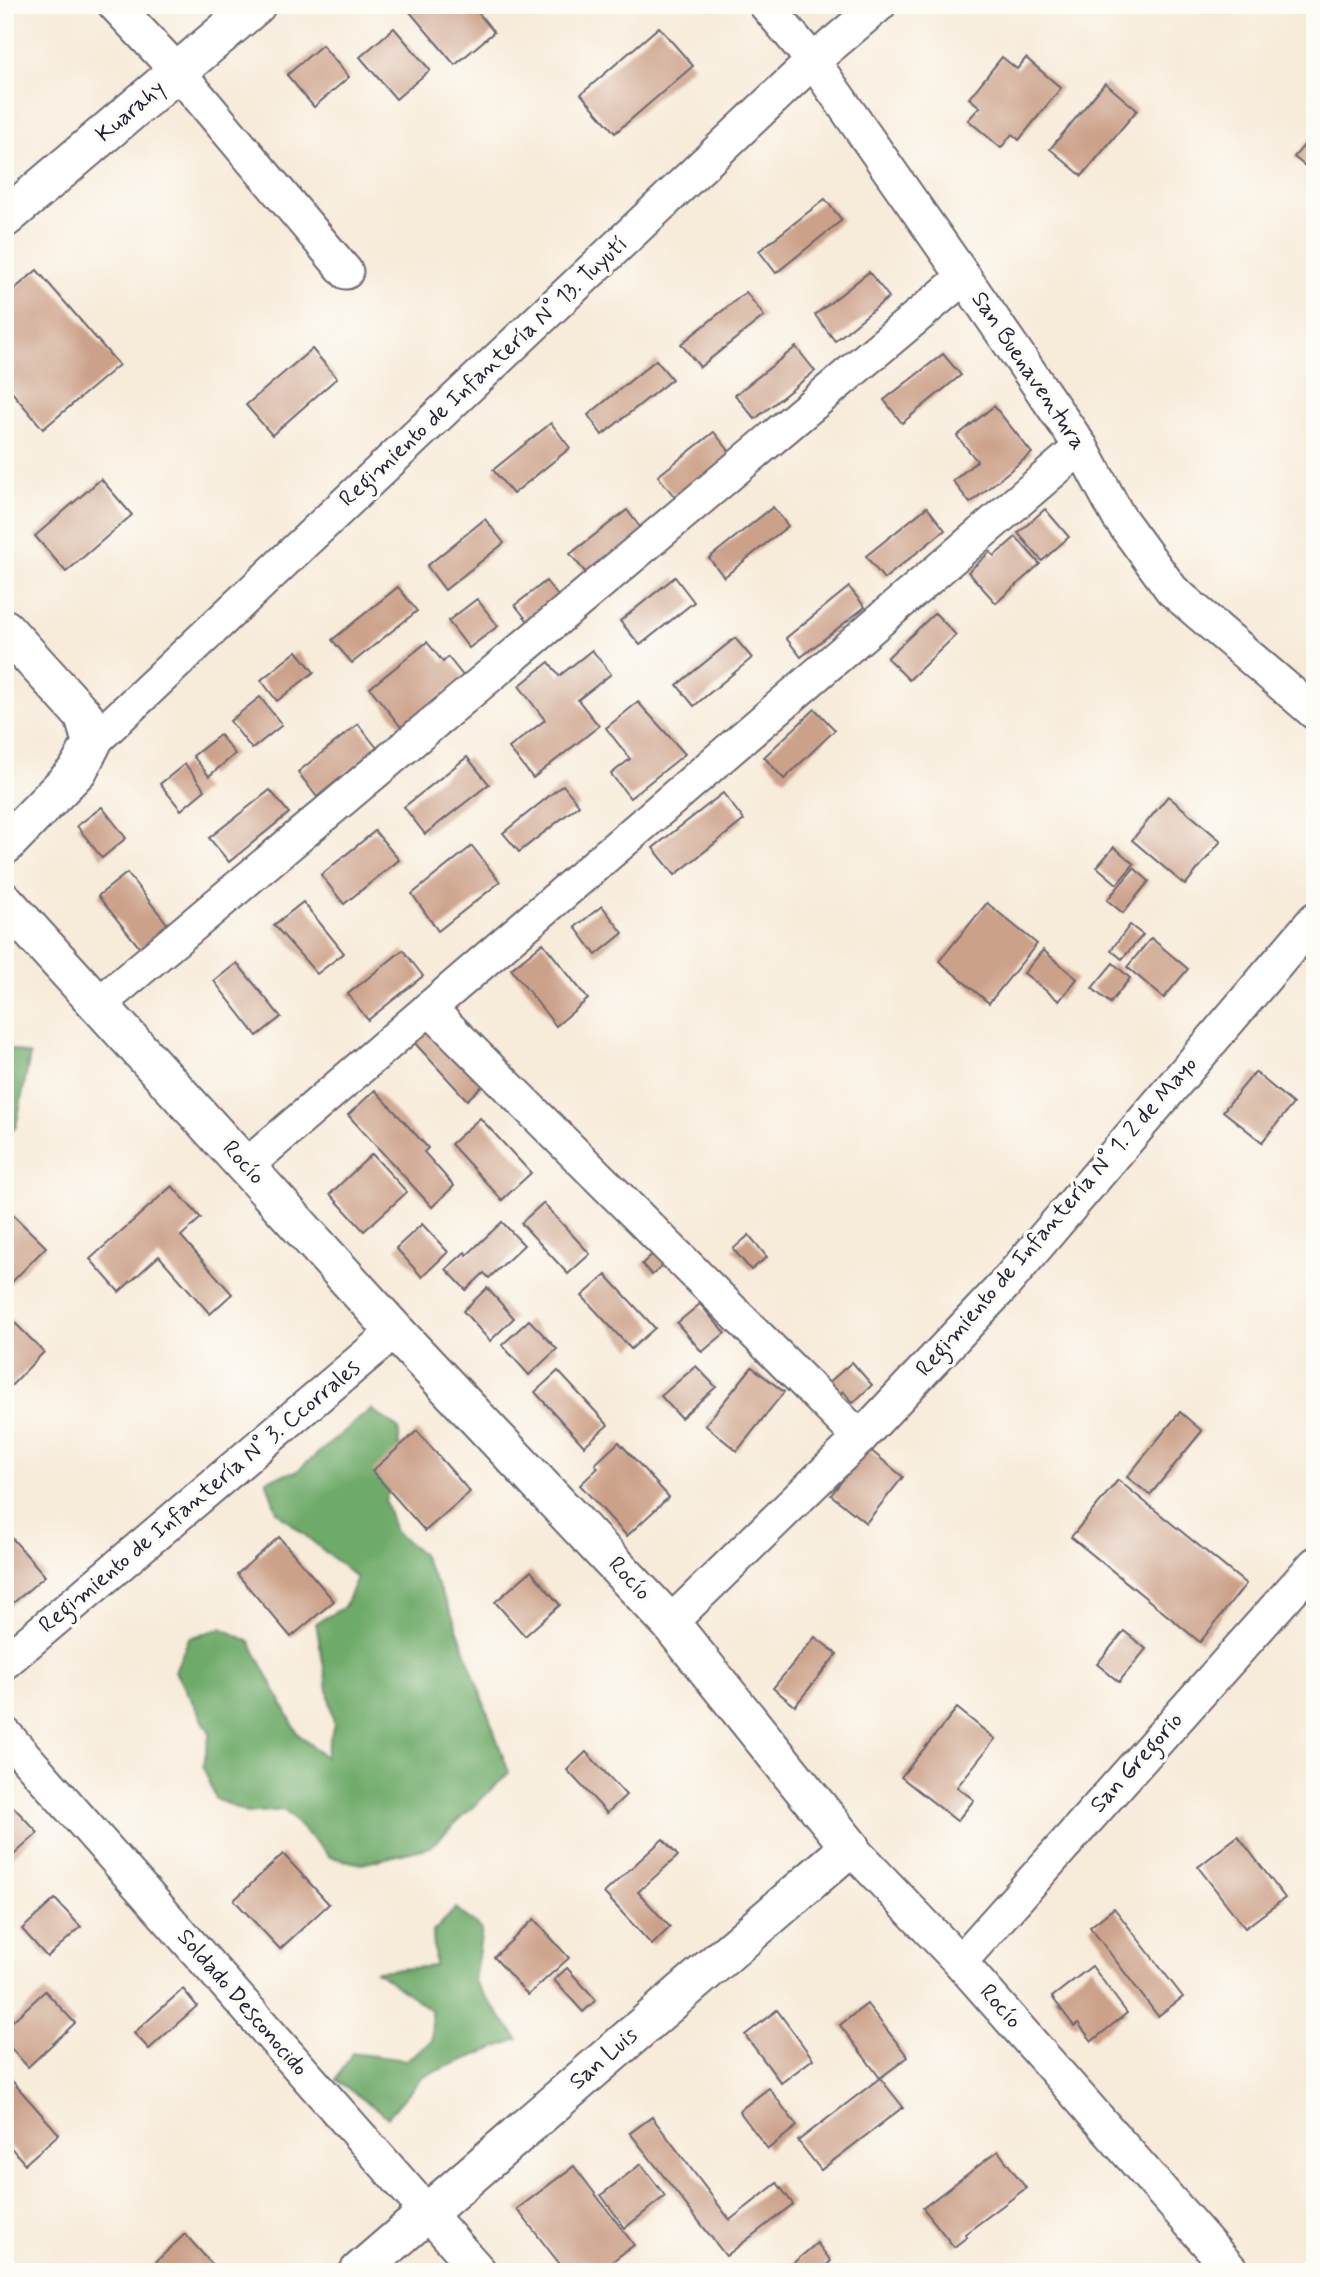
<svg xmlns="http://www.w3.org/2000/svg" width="1320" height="2277" viewBox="0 0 1320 2277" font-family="Mynerve,sans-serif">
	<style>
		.forest { fill: #6eaa69; stroke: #486652; stroke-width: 2 }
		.building { fill: #cca189 }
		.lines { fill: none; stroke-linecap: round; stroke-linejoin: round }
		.minor-casing { stroke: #6d6872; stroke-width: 37 }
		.tertiary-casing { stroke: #6d6872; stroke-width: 42 }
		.secondary-casing { stroke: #6d6872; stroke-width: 42 }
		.minor { stroke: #fff; stroke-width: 33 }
		.tertiary { stroke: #fff; stroke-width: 38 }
		.secondary { stroke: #fff; stroke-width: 38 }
		.labels { text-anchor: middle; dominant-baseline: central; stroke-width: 7; stroke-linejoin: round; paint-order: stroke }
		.street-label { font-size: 23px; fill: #22223b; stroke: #fdfcf7 }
	</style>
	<rect width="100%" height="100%" fill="#fdfcf7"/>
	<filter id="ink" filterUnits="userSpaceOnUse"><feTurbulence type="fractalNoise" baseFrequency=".0143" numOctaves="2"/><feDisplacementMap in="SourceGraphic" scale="14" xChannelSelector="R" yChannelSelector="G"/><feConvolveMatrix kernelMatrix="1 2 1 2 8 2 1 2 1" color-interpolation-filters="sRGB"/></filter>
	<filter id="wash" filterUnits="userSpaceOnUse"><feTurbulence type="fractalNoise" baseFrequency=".00686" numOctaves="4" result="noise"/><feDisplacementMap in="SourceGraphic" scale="28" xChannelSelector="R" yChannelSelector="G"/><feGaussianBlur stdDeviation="1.57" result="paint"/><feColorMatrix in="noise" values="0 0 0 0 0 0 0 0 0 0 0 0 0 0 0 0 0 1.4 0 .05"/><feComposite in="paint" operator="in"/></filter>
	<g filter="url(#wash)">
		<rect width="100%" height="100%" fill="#f7ebd9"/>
		<g class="forest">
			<path d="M5,1047L30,1055L16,1127L5,1137Z"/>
			<path d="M371,1409L399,1429V1466L385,1500L395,1532L421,1553L453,1617L509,1773L430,1847L362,1864L330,1857L284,1810L247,1813L216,1799L203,1767L210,1733L175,1671L189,1638L222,1628L250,1642L298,1734L325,1757L334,1724L316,1623L344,1607L357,1578L277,1512L266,1480L297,1471Z"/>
			<path d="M456,1908L482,1930L474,1982L518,2039L423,2076L388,2117L336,2080L352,2053L406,2060L432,2041L431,2010L376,1971L435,1966L433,1932Z"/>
		</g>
		<g id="blocks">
			<g class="building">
				<path d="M404,5H472L494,32L455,65Z"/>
				<path d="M659,27L693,66L615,133L581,94Z"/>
				<path d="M394,28L430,70L396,99L360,57Z"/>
				<path d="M322,45L349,77L314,107L287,75Z"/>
				<path d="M1002,57L1017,69L1026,58L1061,88L1019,140L1012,134L1001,148L968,120L980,107L969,98Z"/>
				<path d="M1105,83L1137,110L1082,176L1050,149Z"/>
				<path d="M1315,132V174L1294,157Z"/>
				<path d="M825,199L842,220L776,273L759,251Z"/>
				<path d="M37,270L119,365L43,429L5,384V297Z"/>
				<path d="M869,272L889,297L835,341L815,315Z"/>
				<path d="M746,292L764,316L700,367L681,344Z"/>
				<path d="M796,347L815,371L755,419L735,395Z"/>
				<path d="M312,349L337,378L272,435L246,405Z"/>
				<path d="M943,354L961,375L902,423L884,400Z"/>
				<path d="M656,360L672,379L602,435L588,415Z"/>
				<path d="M994,406L1032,453L970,503L953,481L977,461L957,436Z"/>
				<path d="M551,423L570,448L513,494L493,470Z"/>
				<path d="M714,432L734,457L678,501L658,476Z"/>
				<path d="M101,479L132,515L66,572L35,536Z"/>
				<path d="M773,507L788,526L724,577L709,558Z"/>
				<path d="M927,507L945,530L884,579L866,556Z"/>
				<path d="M1045,509L1069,537L1042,561L1018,533Z"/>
				<path d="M627,510L646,535L591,579L570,554Z"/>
				<path d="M485,519L504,543L445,590L427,566Z"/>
				<path d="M1016,537L1040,564L996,603L968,572L990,552L994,556Z"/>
				<path d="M675,577L694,602L640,645L620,621Z"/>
				<path d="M546,581L562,601L531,625L515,605Z"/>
				<path d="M398,587L417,611L352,663L332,640Z"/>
				<path d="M849,587L865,607L801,657L786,638Z"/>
				<path d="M477,599L498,626L469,648L448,621Z"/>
				<path d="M935,613L956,635L909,680L887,658Z"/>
				<path d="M735,638L752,658L694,706L677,685Z"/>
				<path d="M427,642L443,662L448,657L464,677L401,727L370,688Z"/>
				<path d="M592,650L611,674L578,700L599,726L533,778L509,748L545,720L519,686L549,662L559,676Z"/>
				<path d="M297,651L314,672L277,701L261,680Z"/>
				<path d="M260,697L282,725L252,749L230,721Z"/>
				<path d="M638,702L685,754L630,798L611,774L630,759L606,728Z"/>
				<path d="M815,709L835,730L784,779L764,757Z"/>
				<path d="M358,724L377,748L317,797L298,772Z"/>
				<path d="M220,735L235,754L209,776L193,756Z"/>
				<path d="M467,757L489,784L425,834L404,807Z"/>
				<path d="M185,764L205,790L181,810L160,784Z"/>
				<path d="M563,785L579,805L519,852L503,833Z"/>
				<path d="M270,790L289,813L229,862L209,838Z"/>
				<path d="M723,793L744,820L675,875L653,848Z"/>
				<path d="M1168,796L1221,841L1185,885L1132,840Z"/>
				<path d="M102,807L126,838L102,858L77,826Z"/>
				<path d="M375,831L399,860L344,904L321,875Z"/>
				<path d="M472,846L500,882L438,931L412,894Z"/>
				<path d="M1114,847L1134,864L1117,884L1097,867Z"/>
				<path d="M1134,868L1149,881L1123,913L1107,900Z"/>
				<path d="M127,873L173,931L144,953L98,896Z"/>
				<path d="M303,902L344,953L317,974L274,925Z"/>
				<path d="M987,903L1037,944L989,1003L939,961Z"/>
				<path d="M602,906L623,933L596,955L575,927Z"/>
				<path d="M1130,925L1143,935L1122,959L1111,950Z"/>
				<path d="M1151,938L1188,969L1164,998L1127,967Z"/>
				<path d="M543,943L588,999L556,1026L511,969Z"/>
				<path d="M403,950L423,976L368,1020L348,994Z"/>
				<path d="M1043,950L1077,979L1059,1001L1024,973Z"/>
				<path d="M237,963L281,1017L257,1036L214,981Z"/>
				<path d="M1113,963L1130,978L1110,1003L1092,988Z"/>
				<path d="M434,1019L489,1080L467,1100L412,1040Z"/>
				<path d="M1255,1072L1293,1104L1262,1142L1223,1111Z"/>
				<path d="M375,1090L428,1148L424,1152L454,1186L432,1207L348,1115Z"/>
				<path d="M480,1118L531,1173L502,1200L451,1144Z"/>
				<path d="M372,1154L407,1192L364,1231L330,1194Z"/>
				<path d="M172,1186L201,1218L181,1236L232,1294L210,1314L159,1256L119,1292L90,1259Z"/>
				<path d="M543,1203L590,1254L568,1274L521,1223Z"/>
				<path d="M13,1215L46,1247L10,1284L5,1280V1224Z"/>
				<path d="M502,1222L524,1245L489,1278L484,1273L466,1290L446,1269L465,1252L467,1255Z"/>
				<path d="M422,1224L448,1252L422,1277L396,1248Z"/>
				<path d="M749,1235L767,1257L751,1270L733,1249Z"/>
				<path d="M661,1246L672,1258L652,1275L642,1264Z"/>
				<path d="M606,1275L655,1328L631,1349L582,1296Z"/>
				<path d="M487,1288L514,1318L490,1341L463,1311Z"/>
				<path d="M700,1304L725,1333L702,1352L677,1323Z"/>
				<path d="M5,1313L44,1352L5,1392Z"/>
				<path d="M529,1320L557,1349L529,1375L502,1345Z"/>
				<path d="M852,1362L872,1385L853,1403L843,1391L835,1397L825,1386Z"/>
				<path d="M696,1366L716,1387L681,1418L661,1396Z"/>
				<path d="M752,1367L784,1392L737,1451L705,1425Z"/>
				<path d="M558,1371L608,1425L584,1446L535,1392Z"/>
				<path d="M1180,1412L1202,1431L1150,1495L1127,1477Z"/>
				<path d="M417,1431L470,1492L425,1531L372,1471Z"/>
				<path d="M619,1442L669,1497L627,1536L580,1485L598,1468L595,1464Z"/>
				<path d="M868,1448L903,1477L866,1523L831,1495Z"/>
				<path d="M1118,1480L1246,1584L1200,1642L1071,1537Z"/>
				<path d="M5,1530L45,1576L5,1610Z"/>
				<path d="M279,1537L334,1601L291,1637L237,1574Z"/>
				<path d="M531,1571L560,1605L525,1636L495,1602Z"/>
				<path d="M1124,1631L1146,1649L1119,1682L1097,1664Z"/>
				<path d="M815,1637L837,1654L795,1706L773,1688Z"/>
				<path d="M957,1708L995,1739L957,1787L974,1800L957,1821L901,1777Z"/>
				<path d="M586,1752L626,1795L607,1813L567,1770Z"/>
				<path d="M5,1798L38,1833L5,1863Z"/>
				<path d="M1238,1836L1285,1898L1245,1928L1198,1867Z"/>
				<path d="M663,1839L678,1856L638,1892L670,1927L652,1945L604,1893Z"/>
				<path d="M283,1854L329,1904L280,1949L234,1900Z"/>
				<path d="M55,1899L81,1927L47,1957L22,1929Z"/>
				<path d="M1114,1908L1183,1997L1158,2016L1090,1927Z"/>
				<path d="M534,1919L569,1958L528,1995L494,1957Z"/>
				<path d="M1092,1966L1127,2013L1092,2041L1078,2023L1074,2026L1052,1997Z"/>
				<path d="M567,1968L596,2000L583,2012L554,1980Z"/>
				<path d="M183,1989L197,2006L149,2049L134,2033Z"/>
				<path d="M45,1991L75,2023L28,2067L5,2042V2028Z"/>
				<path d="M867,2004L908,2057L880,2078L840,2025Z"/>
				<path d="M777,2010L813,2059L781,2083L745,2035Z"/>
				<path d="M5,2073L59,2134L25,2164L5,2141Z"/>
				<path d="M880,2078L903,2107L821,2170L798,2141Z"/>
				<path d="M769,2088L797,2126L768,2149L739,2111Z"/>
				<path d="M652,2117L730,2220L777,2183L793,2204L726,2256L630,2133Z"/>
				<path d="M998,2151L1026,2188L965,2234L967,2237L954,2247L923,2208Z"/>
				<path d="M641,2164L665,2196L625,2228L601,2195Z"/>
				<path d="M574,2166L634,2245L598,2272H566L517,2209Z"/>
				<path d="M185,2234L219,2272H145Z"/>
				<path d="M817,2243L831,2261L818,2272H797L792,2264Z"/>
			</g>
		</g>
	</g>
	<g filter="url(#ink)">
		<use href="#blocks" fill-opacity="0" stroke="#6d6872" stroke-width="2"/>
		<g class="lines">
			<defs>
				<g id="minor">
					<path d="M115,5L179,73L346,272"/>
					<path d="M766,5L813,61L964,277L1081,447L1118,516L1172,590L1315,713"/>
					<path d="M92,743L813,61L879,5"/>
					<path d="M99,1004L964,277"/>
					<path d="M429,1008L860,1438"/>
					<path d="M246,1166L1081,447"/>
					<path d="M670,1623L860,1438L1004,1285L1315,919"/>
					<path d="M5,1662L395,1331"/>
					<path d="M5,1734L480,2272"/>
					<path d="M850,1847L960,1962L1233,2272"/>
					<path d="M960,1962L1315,1564"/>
				</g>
				<g id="tertiary">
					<path d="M5,218L256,5"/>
					<path d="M359,2272L850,1847"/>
				</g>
				<g id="secondary">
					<path d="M5,629L84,716L92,743L78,770L5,845"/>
					<path d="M5,902L395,1331L670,1623L850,1847"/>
				</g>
			</defs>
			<use href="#minor" class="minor-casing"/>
			<use href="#tertiary" class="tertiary-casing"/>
			<use href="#secondary" class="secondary-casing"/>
			<use href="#minor" class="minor"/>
			<use href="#tertiary" class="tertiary"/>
			<use href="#secondary" class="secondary"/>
		</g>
	</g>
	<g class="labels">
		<g class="street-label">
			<text transform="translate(131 112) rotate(-40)">Kuarahy</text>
			<text transform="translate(1028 371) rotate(56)">San Buenaventura</text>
			<text transform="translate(484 372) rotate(-43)">Regimiento de Infantería N° 13. Tuyutí</text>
			<text transform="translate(243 1163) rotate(48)">Rocío</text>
			<text transform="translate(1057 1217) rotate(-49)">Regimiento de Infantería N° 1. 2 de Mayo</text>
			<text transform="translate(200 1497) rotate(-40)">Regimiento de Infantería N° 3. Ccorrales</text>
			<text transform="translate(629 1579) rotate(47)">Rocío</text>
			<text transform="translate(1137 1763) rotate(-48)">San Gregorio</text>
			<text transform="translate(242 2003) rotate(49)">Soldado Desconocido</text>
			<text transform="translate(1000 2007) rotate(49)">Rocío</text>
			<text transform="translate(604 2059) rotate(-41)">San Luis</text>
		</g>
	</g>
	<rect width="1320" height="2277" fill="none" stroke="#fdfcf7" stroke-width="28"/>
</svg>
